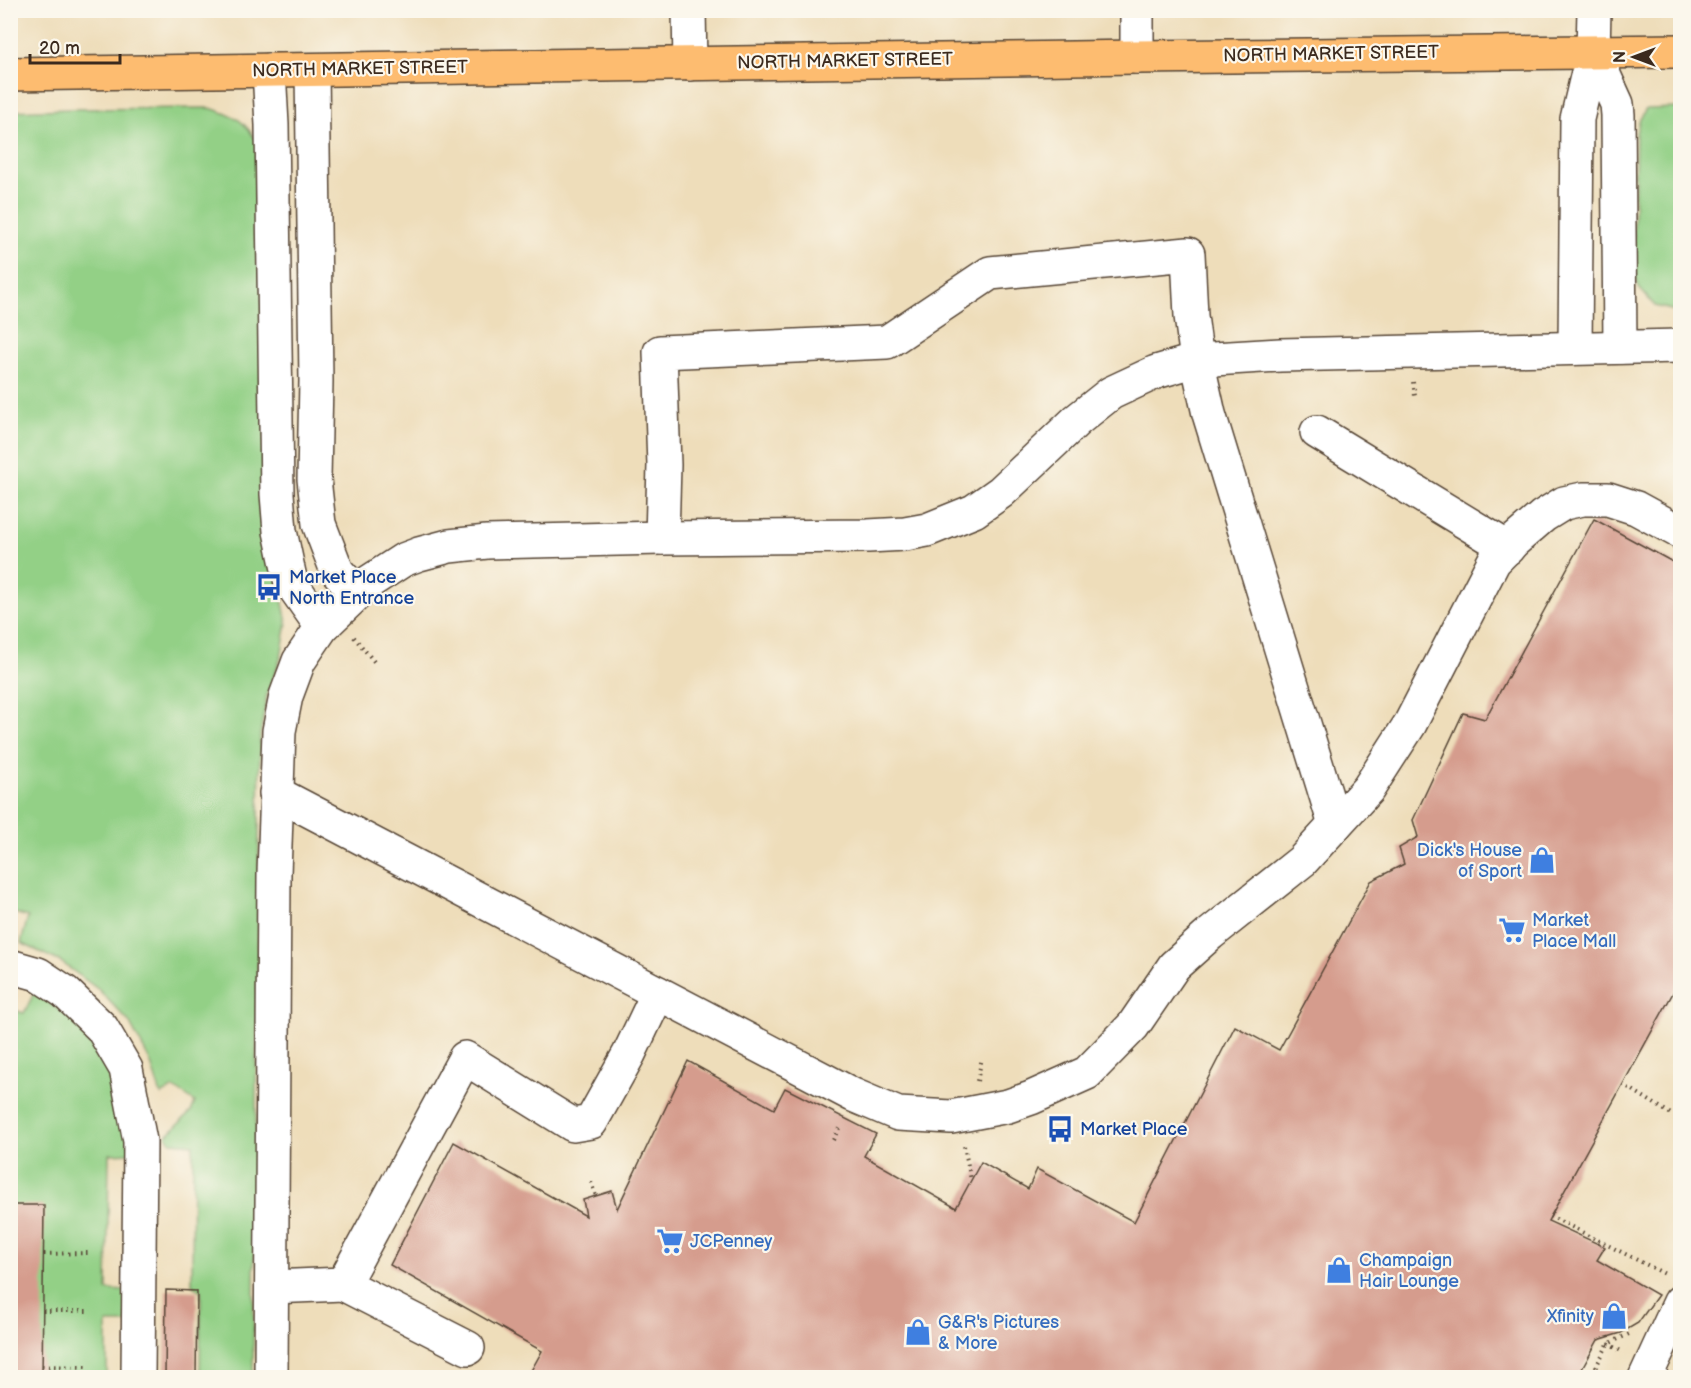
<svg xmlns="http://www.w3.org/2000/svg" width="1691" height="1388" viewBox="0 0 1691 1388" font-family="'Balsamiq Sans',sans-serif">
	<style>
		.green { fill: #93d086; stroke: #677d52; stroke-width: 1.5 }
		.building { fill: #d59c8d }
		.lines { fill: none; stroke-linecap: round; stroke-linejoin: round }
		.minor-casing { stroke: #564535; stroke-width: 36 }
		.major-casing { stroke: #564535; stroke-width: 36 }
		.path { stroke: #564535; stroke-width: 4; stroke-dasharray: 1.5 4.5; stroke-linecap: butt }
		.minor { stroke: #fff; stroke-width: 33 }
		.major { stroke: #fdbc6f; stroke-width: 33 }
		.labels { text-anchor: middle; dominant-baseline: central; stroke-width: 4.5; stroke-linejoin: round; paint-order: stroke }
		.street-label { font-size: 18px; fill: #3b2a1e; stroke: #fbf7ec }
		.transit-label { font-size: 18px; fill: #164399; stroke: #fbf7ec; text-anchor: start }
		.shop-label { font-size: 18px; fill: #366cbe; stroke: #fbf7ec; text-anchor: start }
	</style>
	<rect width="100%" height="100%" fill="#fbf7ec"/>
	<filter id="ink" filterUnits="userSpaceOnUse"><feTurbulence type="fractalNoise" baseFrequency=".0167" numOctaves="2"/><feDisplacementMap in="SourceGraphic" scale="12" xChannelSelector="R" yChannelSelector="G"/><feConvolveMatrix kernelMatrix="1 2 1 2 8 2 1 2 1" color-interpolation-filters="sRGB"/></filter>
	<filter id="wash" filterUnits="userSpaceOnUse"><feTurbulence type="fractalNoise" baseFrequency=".008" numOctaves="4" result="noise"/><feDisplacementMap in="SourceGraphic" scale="24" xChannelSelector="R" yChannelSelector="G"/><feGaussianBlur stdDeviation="1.35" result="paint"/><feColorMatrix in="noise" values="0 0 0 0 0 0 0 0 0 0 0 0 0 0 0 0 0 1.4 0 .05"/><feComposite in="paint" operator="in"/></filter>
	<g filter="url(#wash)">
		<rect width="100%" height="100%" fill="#eeddba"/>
		<g class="green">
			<path d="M210,108C238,117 245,120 259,146L265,443L262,526L276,571L287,622L281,657L267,694L260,735L253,1377H200L201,1291L192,1285L193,1144L171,1142L166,1136L191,1112L195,1102L174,1088L161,1095L150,1061L129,1022L99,990L61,962L21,943L28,917L11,912L10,111L72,109Z"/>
			<path d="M1680,108V312L1655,306L1639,288L1633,268L1636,133L1640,119L1646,109Z"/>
			<path d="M34,993L65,1013L91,1036L107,1059L131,1153L109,1154L107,1290L129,1291L127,1323H107V1377H11L10,1009L24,1013Z"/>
		</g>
		<g id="blocks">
			<g class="building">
				<path d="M1594,519L1680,566V980L1548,1221L1605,1247L1597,1260L1658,1295L1638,1323L1621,1333L1598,1340L1577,1378H527L542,1351L390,1265L454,1142L586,1216L583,1200L612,1191L617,1209L688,1061L774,1109L785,1088L876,1134L864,1156L956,1208L981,1162L1028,1189L1037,1169L1134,1222L1235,1026L1279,1050L1371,881L1404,864L1399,848L1418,837L1413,820L1463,713L1485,719Z"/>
				<path d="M10,1205H44L42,1378H10Z"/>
				<path d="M166,1290L197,1291L196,1378H165Z"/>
			</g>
		</g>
	</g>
	<g filter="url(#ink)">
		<use href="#blocks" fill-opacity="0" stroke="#564535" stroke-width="1.5"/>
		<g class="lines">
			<defs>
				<g id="minor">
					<path d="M689,10L690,64"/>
					<path d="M1137,10V57"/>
					<path d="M1593,51L1617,104L1618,115L1620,347"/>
					<path d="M269,70L272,125L277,494L280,531L291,583L322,627"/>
					<path d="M312,70L316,381L314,479L319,524L337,571L357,593"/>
					<path d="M1575,348L1577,119L1593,51L1594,10"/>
					<path d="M1317,432L1508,548"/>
					<path d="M662,538L664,465L660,352L887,342L990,273L1188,254L1191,316L1197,360L1209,414L1335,825"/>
					<path d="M276,793L853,1095L898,1114L951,1117L1008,1106L1031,1098L1087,1073L1133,1026L1174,966L1210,934L1302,861L1368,789L1410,724L1494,561L1514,541L1543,516L1564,503L1583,499H1608L1636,508L1680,532"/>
					<path d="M10,966L38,974L65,992L102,1028L126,1069L140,1141L138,1378"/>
					<path d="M272,1287L343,1284"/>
					<path d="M468,1348L343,1284L465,1058L573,1125L591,1122L629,1054L658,993"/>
					<path d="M271,1378L274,874L279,731L286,696L299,661L322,627L369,582L403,560L419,554L449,546L487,542L662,538L868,536L905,534L927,530L974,511L1001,492L1077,420L1111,393L1156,372L1197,360L1280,355L1680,346"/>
					<path d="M1645,1378L1680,1302"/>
				</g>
				<path id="major" d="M10,74L1137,57L1680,51"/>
			</defs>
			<use href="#minor" class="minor-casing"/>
			<use href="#major" class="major-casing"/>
			<g class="path">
				<path d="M1413,382L1415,396"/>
				<path d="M354,637L376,664"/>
				<path d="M977,1081L982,1058"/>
				<path d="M1623,1084L1671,1114"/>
				<path d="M833,1140L839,1128"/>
				<path d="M964,1146L971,1180"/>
				<path d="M591,1182L596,1196"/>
				<path d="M1550,1216L1667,1275"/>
				<path d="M44,1254L89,1253"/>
				<path d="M43,1311H89"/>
				<path d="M1608,1344L1623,1352"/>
				<path d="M42,1366L88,1367"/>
				<path d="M1581,1370L1596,1378"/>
				<path d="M1590,1378L1608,1344L1629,1334"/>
			</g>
			<use href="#minor" class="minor"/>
			<use href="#major" class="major"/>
		</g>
	</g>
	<defs>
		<symbol id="bus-bare" viewBox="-9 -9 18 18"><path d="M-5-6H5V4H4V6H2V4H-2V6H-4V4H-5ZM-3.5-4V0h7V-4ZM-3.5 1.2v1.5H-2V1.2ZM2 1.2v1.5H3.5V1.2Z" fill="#1a4fb4" stroke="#fbf7ec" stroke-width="2.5" paint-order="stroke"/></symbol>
		<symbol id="shop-bare" viewBox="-9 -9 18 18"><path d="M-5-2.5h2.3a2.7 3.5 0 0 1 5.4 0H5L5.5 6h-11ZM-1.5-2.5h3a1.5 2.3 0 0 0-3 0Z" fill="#3f7fe0" stroke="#fbf7ec" stroke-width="2.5" paint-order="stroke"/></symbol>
		<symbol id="supermarket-bare" viewBox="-9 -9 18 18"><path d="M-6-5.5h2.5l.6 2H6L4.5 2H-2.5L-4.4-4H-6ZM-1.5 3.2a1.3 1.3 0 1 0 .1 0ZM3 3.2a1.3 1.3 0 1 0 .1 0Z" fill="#3f7fe0" stroke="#fbf7ec" stroke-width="2.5" paint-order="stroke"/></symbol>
	</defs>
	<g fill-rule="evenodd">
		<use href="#bus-bare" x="250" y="568" width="38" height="38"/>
		<use href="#shop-bare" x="1523" y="841" width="38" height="38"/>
		<use href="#supermarket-bare" x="1493" y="911" width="38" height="38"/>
		<use href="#bus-bare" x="1041" y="1110" width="38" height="38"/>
		<use href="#supermarket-bare" x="651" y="1222" width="38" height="38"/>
		<use href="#shop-bare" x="1320" y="1251" width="38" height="38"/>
		<use href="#shop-bare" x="1595" y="1297" width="38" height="38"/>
		<use href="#shop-bare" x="899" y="1313" width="38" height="38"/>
	</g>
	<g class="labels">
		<g class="street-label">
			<text transform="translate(1331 54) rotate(-1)">NORTH MARKET STREET</text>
			<text transform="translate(845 61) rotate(-1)">NORTH MARKET STREET</text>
			<text transform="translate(360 69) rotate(-1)">NORTH MARKET STREET</text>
		</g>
		<g class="transit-label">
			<text x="289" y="577">Market Place<tspan x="289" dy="21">North Entrance</tspan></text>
			<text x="1080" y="1129">Market Place</text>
		</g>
		<g class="shop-label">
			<text x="1522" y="850" text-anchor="end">Dick's House<tspan x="1522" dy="21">of Sport</tspan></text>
			<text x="1532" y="920">Market<tspan x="1532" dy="21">Place Mall</tspan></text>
			<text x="690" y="1241">JCPenney</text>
			<text x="1359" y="1260">Champaign<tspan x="1359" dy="21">Hair Lounge</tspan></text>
			<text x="1594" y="1316" text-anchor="end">Xfinity</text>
			<text x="938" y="1322">G&amp;R's Pictures<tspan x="938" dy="21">&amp; More</tspan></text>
		</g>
	</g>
	<rect width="1691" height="1388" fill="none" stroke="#fbf7ec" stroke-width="36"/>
	<g transform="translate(1634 57) rotate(270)" stroke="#fbf7ec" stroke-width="4.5" paint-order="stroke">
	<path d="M0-4.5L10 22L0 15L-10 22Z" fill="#3b2a1e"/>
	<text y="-9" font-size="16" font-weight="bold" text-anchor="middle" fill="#3b2a1e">N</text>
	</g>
	<path d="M30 54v9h90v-9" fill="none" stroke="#3b2a1e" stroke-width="3"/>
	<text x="39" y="54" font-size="18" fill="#3b2a1e" stroke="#fbf7ec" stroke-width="4.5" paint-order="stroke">20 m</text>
</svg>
